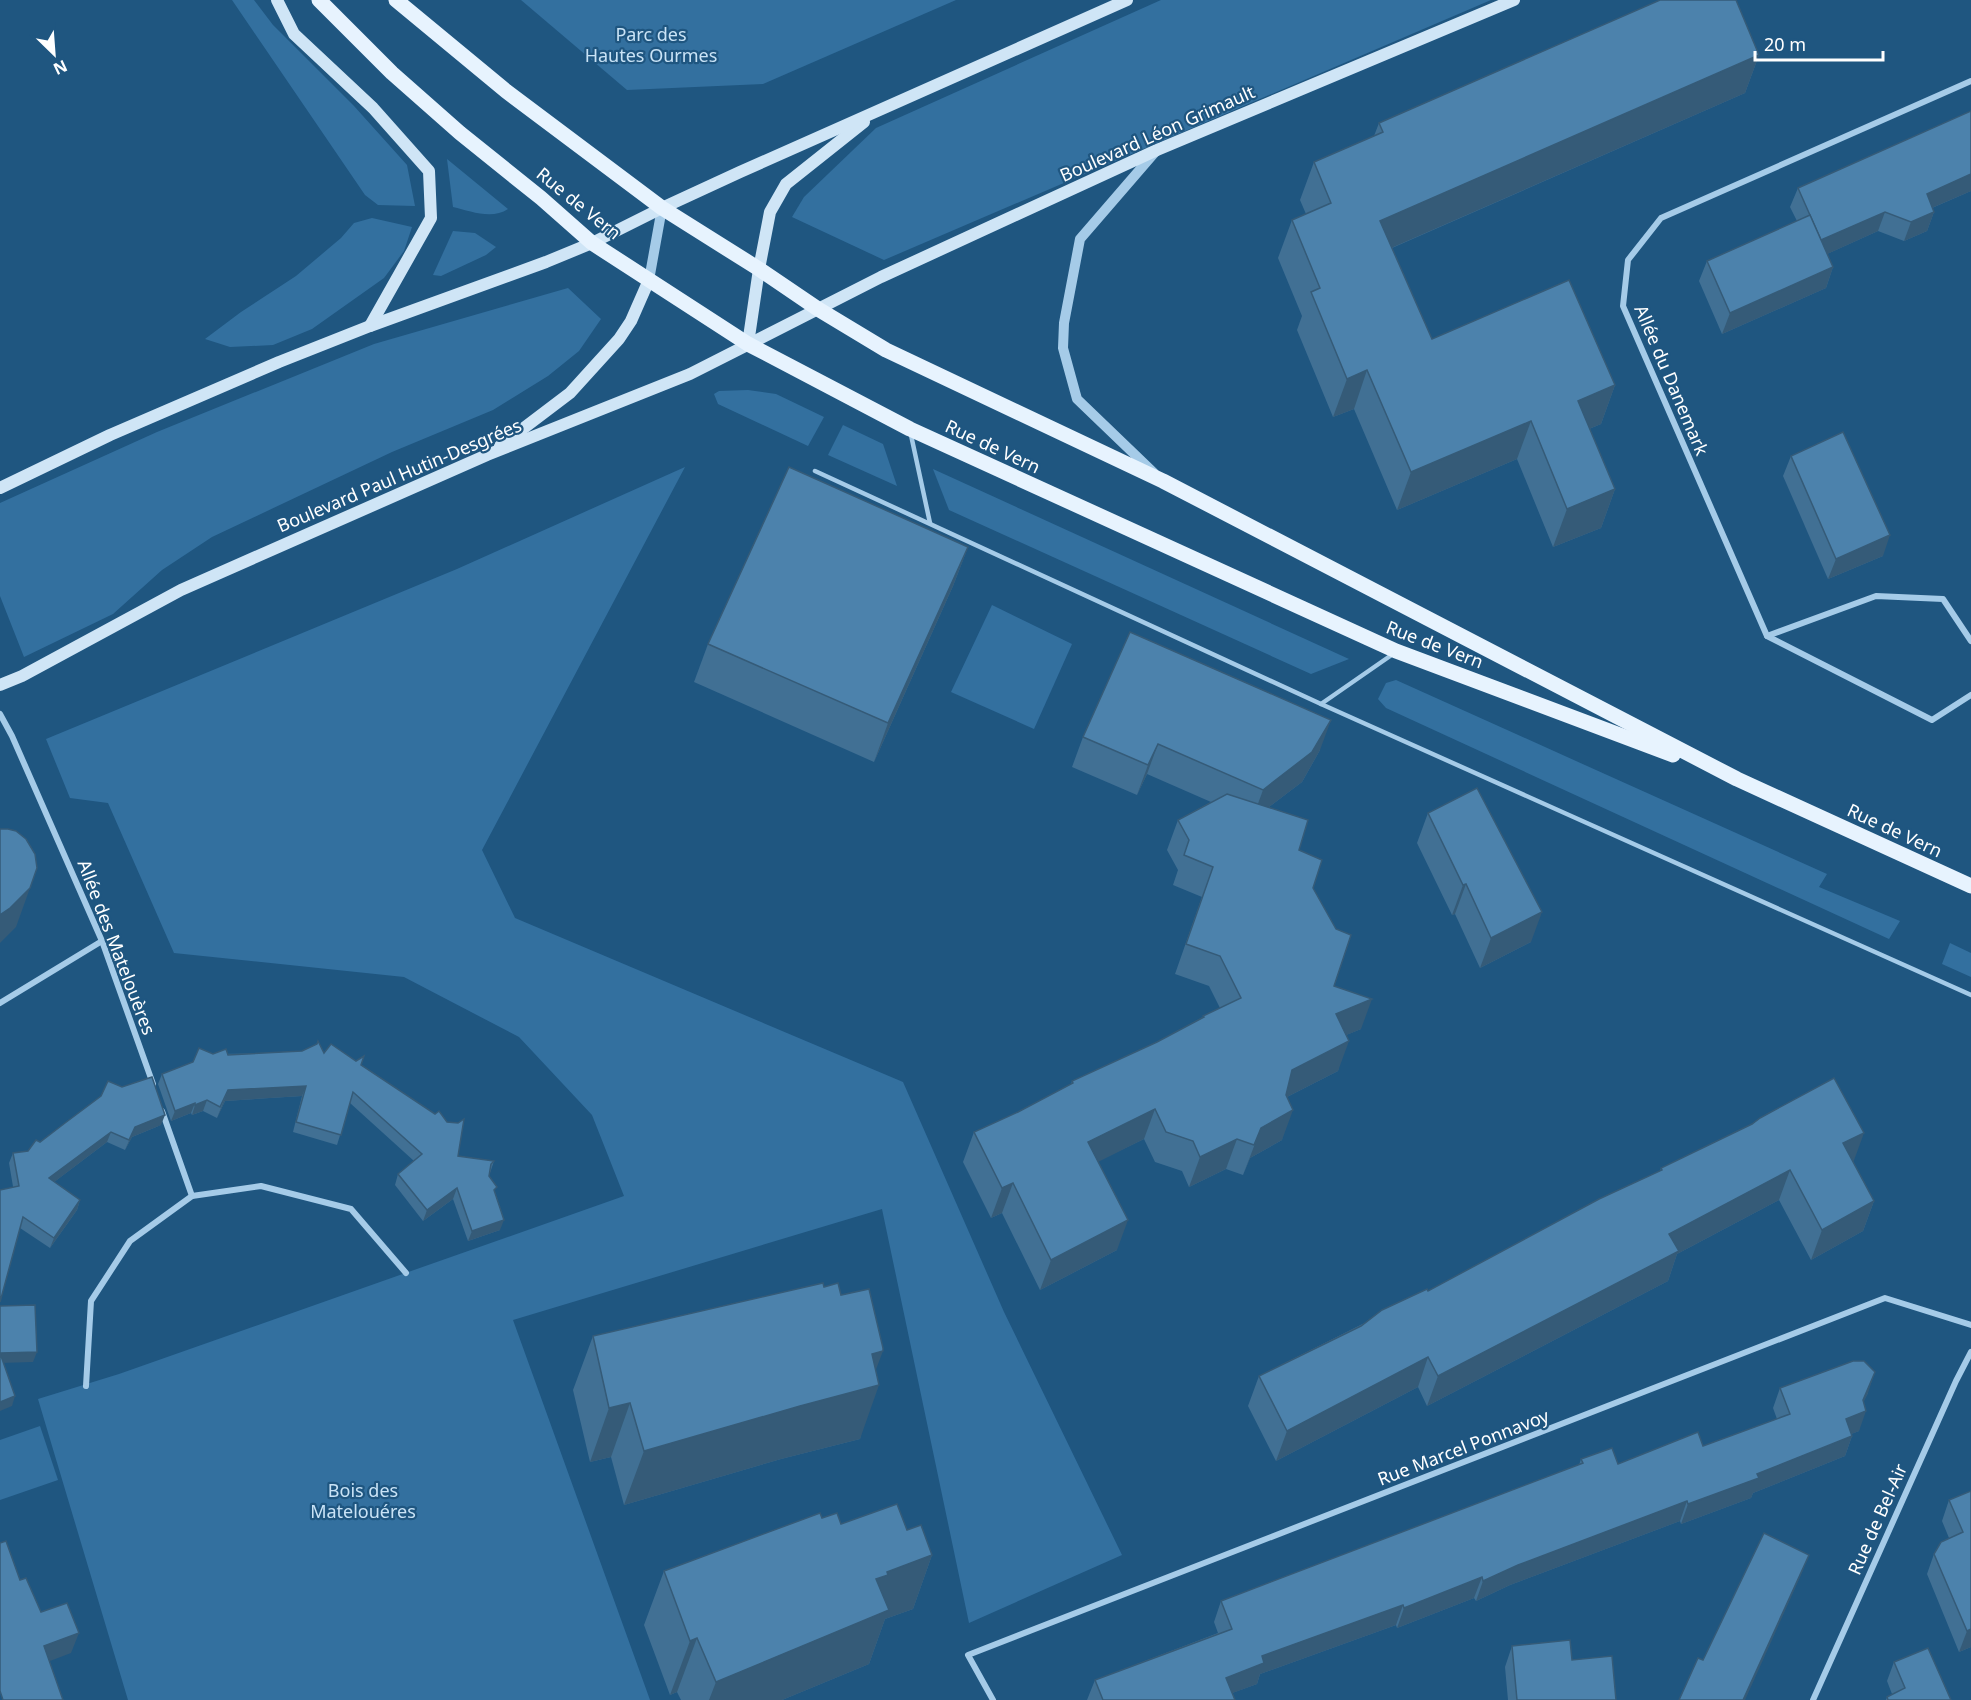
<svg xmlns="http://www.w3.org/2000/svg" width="1971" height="1700" viewBox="0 0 1971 1700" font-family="'Noto Sans',sans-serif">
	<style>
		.green { fill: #33709f }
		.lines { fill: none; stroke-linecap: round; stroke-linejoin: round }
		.service { stroke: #a5cbe8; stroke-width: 4.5 }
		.minor { stroke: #a5cbe8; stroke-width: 6 }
		.tertiary { stroke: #a5cbe8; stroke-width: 10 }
		.secondary { stroke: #cfe5f6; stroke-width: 12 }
		.primary { stroke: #e7f3fe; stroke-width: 15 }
		.wall { fill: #417094 }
		.shaded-wall { fill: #355b78 }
		.building { fill: #4c82ac; stroke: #355b78; stroke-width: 1.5 }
		.labels { text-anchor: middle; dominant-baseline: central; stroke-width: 4.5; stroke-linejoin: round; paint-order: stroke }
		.park-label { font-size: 18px; fill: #c9e3f6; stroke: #1f5680 }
		.street-label { font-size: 18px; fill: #fff; stroke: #1f5680 }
	</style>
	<rect width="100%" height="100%" fill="#1f5680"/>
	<g class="green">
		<path d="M232,0H254L273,25L354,106L407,165L415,206L378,205L365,195Z"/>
		<path d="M521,0H956L763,84L627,90Z"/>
		<path d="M1161,0H1491L884,260L792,217L804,197L876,128Z"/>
		<path d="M447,159L508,209C492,220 470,211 453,207Z"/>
		<path d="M372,218L412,227L404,251L384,278L312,329L273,345L230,347L205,339L241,312L296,276L341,238L354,223Z"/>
		<path d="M453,231L475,233L496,247L486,255L441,276L433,275Z"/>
		<path d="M568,288L601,319L579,351L548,376L493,410L392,452L212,537L162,570L113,614L24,657L0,596V503L157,432L374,344Z"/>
		<path d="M748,390L776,394L824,417L808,446L718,404L714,394L719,391Z"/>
		<path d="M843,425L883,444L897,486L828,455Z"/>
		<path d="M685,467L482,850L515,918L903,1082L1004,1312L1122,1555L969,1623L882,1209L513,1320L650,1700H128L38,1399L119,1374L624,1196L592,1115L519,1037L404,977L174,953L108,803L70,798L46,739L457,569Z"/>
		<path d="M933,469L1349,659L1311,674L949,510Z"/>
		<path d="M992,605L1072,644L1034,729L951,692Z"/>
		<path d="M1396,680L1827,874L1819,887L1900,921L1889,939L1386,708L1378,699L1386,683Z"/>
		<path d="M1950,943L1971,953V977L1942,964Z"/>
		<path d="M40,1426L58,1480L0,1500V1440Z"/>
	</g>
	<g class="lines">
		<g class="service">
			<path d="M911,435L930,523"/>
			<path d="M815,471L1321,704L1971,995"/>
			<path d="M1321,704L1393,654"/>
		</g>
		<g class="minor">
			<path d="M1971,81L1661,218L1628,260L1623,306L1767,636L1932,720L1971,695"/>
			<path d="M1767,636L1876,596L1943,599L1971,641"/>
			<path d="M0,714L12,736L102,941L153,1084"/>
			<path d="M0,1003L102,941"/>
			<path d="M162,1111L192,1196"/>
			<path d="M86,1386L91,1301L130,1241L192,1196L261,1186L351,1209L406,1273"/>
			<path d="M993,1700L968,1655L1885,1298L1971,1325"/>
			<path d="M1813,1700L1956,1381L1971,1352"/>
		</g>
		<g class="tertiary">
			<path d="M649,280L662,208"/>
			<path d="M1154,473L1077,399L1063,348L1064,323L1080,239L1156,151"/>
		</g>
		<g class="secondary">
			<path d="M277,0L294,34L373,108L429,171L431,218L370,326"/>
			<path d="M748,344L759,269L770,212L786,184L864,122"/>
			<path d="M500,446L570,393L619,339L631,321L649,280"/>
			<path d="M0,488L110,435L279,362L370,326L546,262L592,243L662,208L740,172L1127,0"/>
			<path d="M0,685L22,676L181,590L487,455L690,374L881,277L1157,150L1514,0"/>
		</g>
		<g class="primary">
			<path d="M319,0L392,73L460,133L541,198L592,243L748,344L910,429L1396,651L1673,755"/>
			<path d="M396,0L506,91L662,208L759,269L818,309L886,350L1163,481L1737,779L1971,886"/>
		</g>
	</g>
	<g class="wall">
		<path d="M1759,55L1745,93L1392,248L1432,339L1615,385L1601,424L1589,429L1615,489L1601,528L1553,547L1517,459L1397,510L1354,409L1333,417L1297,330L1302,316L1278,258L1292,220L1306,214L1300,200L1314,162L1374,136L1379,123Z"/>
		<path d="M1971,111V191L1932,208L1934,212L1927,231L1904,241L1878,231L1827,254L1833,267L1826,288L1722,334L1699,281L1707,261L1797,221L1790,207L1798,188Z"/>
		<path d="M1791,456L1883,556L1828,579L1783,476Z"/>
		<path d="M968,547L953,586L874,762L694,682L708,644Z"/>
		<path d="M1083,737L1320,750L1302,782L1269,807L1299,850L1313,888L1334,986L1361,1029L1346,1035L1338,1071L1287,1097L1282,1140L1250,1158L1243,1175L1226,1169L1189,1187L1182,1171L1155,1162L1144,1139L1098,1161L1117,1250L1040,1290L1002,1213L991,1218L963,1162L974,1132L1018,1112L1071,1084L1072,1081L1157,1042L1203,1017V1016L1220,1008L1209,986L1175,974L1202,897L1173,885L1178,870L1167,850L1178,820L1211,802L1147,774L1137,795L1072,767Z"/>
		<path d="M1428,813L1531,942L1480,968L1455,914L1452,915L1417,843Z"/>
		<path d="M324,1053L361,1065L458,1156L494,1161L489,1176L495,1194L500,1230L468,1241L453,1199L423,1221L395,1185L398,1174L414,1161L350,1103L337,1145L293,1132L302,1096L225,1101L217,1118L203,1111L192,1115L191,1113L171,1121L158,1084L162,1074L213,1054Z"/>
		<path d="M161,1125L132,1137L125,1150L107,1142L54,1182L80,1200L77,1210L50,1248L20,1228L9,1163L13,1153L28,1151L40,1142Z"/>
		<path d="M1853,1163L1874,1201L1863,1231L1811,1260L1779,1200L1677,1254L1668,1281L1427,1406L1418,1387L1276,1461L1248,1406L1259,1376L1428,1291L1660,1171L1661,1168Z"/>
		<path d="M824,1287L841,1295L876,1370L860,1439L781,1459L624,1505L611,1457L590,1462L573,1390L593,1336Z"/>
		<path d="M1780,1388L1868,1393L1863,1402L1859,1431L1851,1434L1852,1436L1845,1456L1753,1493L1751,1498L1681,1524L1680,1521L1510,1585L1476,1601L1474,1598L1397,1628L1396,1625L1260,1674L1257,1684L1232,1693L1235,1700H1087L1095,1680L1218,1633L1214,1622L1221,1601L1579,1465L1581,1459L1618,1464L1703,1446L1777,1419L1773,1408Z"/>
		<path d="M1971,1491V1647L1959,1652L1927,1574L1934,1554L1949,1538L1942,1521L1949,1500Z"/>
		<path d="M822,1518L841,1524L907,1530L932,1555L913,1609L885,1619L869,1664L782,1700H681L677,1692L670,1695L644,1625L664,1571Z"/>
		<path d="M1512,1646L1572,1660L1616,1700H1508L1505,1667Z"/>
		<path d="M1894,1662L1951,1700H1886L1887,1697L1892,1694L1887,1681Z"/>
	</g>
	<g class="shaded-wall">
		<path d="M1759,55L1745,93L1366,259L1380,221Z"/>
		<path d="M1971,174V191L1920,213L1927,194Z"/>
		<path d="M1885,212L1878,231L1814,260L1821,240Z"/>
		<path d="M1934,212L1927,231L1904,241L1911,222Z"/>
		<path d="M1833,267L1826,288L1722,334L1730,313Z"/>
		<path d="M1367,370L1354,409L1333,417L1347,379Z"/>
		<path d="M1615,385L1601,424L1564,439L1578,401Z"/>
		<path d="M1531,421L1517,459L1397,510L1411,472Z"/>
		<path d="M1615,489L1601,528L1553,547L1567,509Z"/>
		<path d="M1890,535L1883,556L1828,579L1836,559Z"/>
		<path d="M968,547L953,586L874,762L888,723Z"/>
		<path d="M1331,720L1320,750L1302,782L1252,820L1263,790Z"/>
		<path d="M1158,744L1147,774L1137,795L1148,765Z"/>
		<path d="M1466,884L1455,914L1452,915L1463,885Z"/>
		<path d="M30,888L16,927L0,943V915Z"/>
		<path d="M1542,912L1531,942L1480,968L1491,938Z"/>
		<path d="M1372,999L1361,1029L1325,1044L1336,1014Z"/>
		<path d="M1349,1041L1338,1071L1281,1100L1292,1070Z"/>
		<path d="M306,1086L302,1096L225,1101L217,1118L228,1090Z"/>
		<path d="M207,1100L203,1111L192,1115L195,1105Z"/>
		<path d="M195,1103L191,1113L171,1121L175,1111Z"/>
		<path d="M1155,1109L1144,1139L1078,1172L1088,1142Z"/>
		<path d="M1293,1110L1282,1140L1250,1158L1243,1175L1261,1128Z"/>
		<path d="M165,1115L161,1125L132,1137L125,1150L135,1127Z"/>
		<path d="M111,1132L107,1142L45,1189L49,1178Z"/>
		<path d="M1864,1133L1853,1163L1843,1143Z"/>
		<path d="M1237,1139L1226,1169L1189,1187L1200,1157Z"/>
		<path d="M1790,1170L1779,1200L1677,1254L1668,1281L1427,1406L1438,1376L1669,1234Z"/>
		<path d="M1013,1183L1002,1213L991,1218L1002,1188Z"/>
		<path d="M457,1188L453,1199L423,1221L427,1210Z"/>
		<path d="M80,1200L77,1210L50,1248L54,1238Z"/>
		<path d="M1874,1201L1863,1231L1811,1260L1822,1230Z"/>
		<path d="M504,1220L500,1230L468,1241L472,1231Z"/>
		<path d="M1128,1220L1117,1250L1040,1290L1051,1260Z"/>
		<path d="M883,1351L869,1388L879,1385L860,1439L781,1459L624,1505L644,1451L872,1354Z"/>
		<path d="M37,1352L33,1362L0,1363V1353Z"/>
		<path d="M1428,1357L1418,1387L1276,1461L1287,1431Z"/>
		<path d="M1875,1372L1868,1393L1858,1414L1866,1411L1859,1431L1839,1439L1846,1419L1863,1400Z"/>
		<path d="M15,1396L12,1406L0,1411V1402Z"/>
		<path d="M630,1403L611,1457L590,1462L609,1408Z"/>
		<path d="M1852,1436L1845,1456L1753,1493L1751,1498L1681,1524L1688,1504L1757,1474Z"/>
		<path d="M1687,1501L1680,1521L1510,1585L1476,1601L1483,1581L1518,1565Z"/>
		<path d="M932,1555L913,1609L885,1619L869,1664L782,1700H709L716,1682L887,1572Z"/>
		<path d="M1809,1555L1801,1575L1745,1700H1743Z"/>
		<path d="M1482,1577L1474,1598L1397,1628L1404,1608Z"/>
		<path d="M1403,1605L1396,1625L1260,1674L1257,1684L1219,1698L1226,1678L1262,1656Z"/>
		<path d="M1971,1629V1647L1959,1652L1967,1631Z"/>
		<path d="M79,1633L71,1653L37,1666L44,1646Z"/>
		<path d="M697,1638L677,1692L670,1695L690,1641Z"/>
	</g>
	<g class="building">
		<path d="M1660,0H1736L1759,55L1380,221L1432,339L1569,280L1615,385L1578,401L1615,489L1567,509L1531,421L1411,472L1367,370L1347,379L1311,292L1320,288L1292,220L1331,203L1314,162L1383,132L1379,123Z"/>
		<path d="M1971,111V174L1927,194L1934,212L1911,222L1885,212L1821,240L1798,188Z"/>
		<path d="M1810,215L1833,267L1730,313L1707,261Z"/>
		<path d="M1843,432L1890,535L1836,559L1791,456Z"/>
		<path d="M789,467L968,547L888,723L708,644Z"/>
		<path d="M1130,632L1331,720L1312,752L1263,790L1158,744L1148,765L1083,737Z"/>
		<path d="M1477,788L1542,912L1491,938L1466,884L1463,885L1428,813Z"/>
		<path d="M1227,794L1308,820L1299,850L1322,860L1313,888L1336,929L1351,935L1334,986L1372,999L1336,1014L1349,1041L1292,1070L1286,1095L1293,1110L1261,1128L1254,1145L1237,1139L1200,1157L1193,1141L1166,1132L1155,1109L1088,1142L1128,1220L1051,1260L1013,1183L1002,1188L974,1132L1018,1112L1073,1083L1072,1081L1157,1042L1204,1017L1203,1016L1241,998L1220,956L1186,944L1213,867L1184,855L1189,840L1178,820Z"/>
		<path d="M0,829H8L16,831L26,839L35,854L37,868L30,888L10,908L0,915Z"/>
		<path d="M318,1041L324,1053L331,1044L356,1061L364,1056L361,1065L435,1114L439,1111L447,1122L458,1123L464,1119L458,1156L494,1161L491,1164L489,1176L497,1187L494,1190L504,1220L472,1231L457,1188L427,1210L398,1174L422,1154L353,1092L341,1135L296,1122L306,1086L228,1090L220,1107L207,1100L195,1105V1103L175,1111L162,1074L193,1062L199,1048L213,1054L226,1049L228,1055L302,1051L317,1044Z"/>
		<path d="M152,1077L165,1115L135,1127L129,1140L111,1132L49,1178L80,1200L54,1238L23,1217L0,1302V1190L19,1186L13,1153L28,1151L36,1140L40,1142L65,1123L101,1096L108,1081L122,1087Z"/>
		<path d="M1834,1078L1864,1133L1843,1143L1874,1201L1822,1230L1790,1170L1669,1234L1679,1251L1438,1376L1428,1357L1287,1431L1259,1376L1361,1326L1382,1310L1427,1289L1428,1291L1599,1199L1662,1170L1661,1168L1752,1124L1760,1118Z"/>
		<path d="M823,1283L824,1287L838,1283L841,1295L869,1289L883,1348V1351L872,1354L879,1385L800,1406L644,1451L630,1403L609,1408L593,1336Z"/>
		<path d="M35,1305L37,1352L0,1353L15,1396L0,1402V1306Z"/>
		<path d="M1853,1361H1864L1875,1372L1863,1400L1866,1411L1846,1419L1852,1436L1757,1474L1759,1478L1688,1504L1687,1501L1518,1565L1483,1581L1482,1577L1404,1608L1403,1605L1262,1656L1264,1663L1226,1678L1235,1700H1103L1095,1680L1232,1629L1221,1601L1583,1463L1581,1459L1612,1448L1618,1464L1698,1432L1703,1446L1790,1414L1780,1388Z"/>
		<path d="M1971,1491V1629L1967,1631L1934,1554L1941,1542L1963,1532L1949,1500Z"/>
		<path d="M897,1504L907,1530L921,1525L932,1555L887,1572L888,1575L876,1579L889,1610L716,1682L697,1638L690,1641L664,1571L820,1513L822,1518L837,1513L841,1524Z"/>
		<path d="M1764,1533L1809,1555L1743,1700H1679L1698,1658L1703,1660Z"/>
		<path d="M6,1541L20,1580L26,1578L41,1612L67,1603L79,1633L44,1646L63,1700H3L0,1691V1543Z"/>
		<path d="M1570,1640L1572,1660L1612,1656L1616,1700H1517L1512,1646Z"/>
		<path d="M1928,1648L1951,1700H1888L1887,1697L1905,1688L1894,1662Z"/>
	</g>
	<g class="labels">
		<g class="park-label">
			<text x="651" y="34">Parc des<tspan x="651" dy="21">Hautes Ourmes</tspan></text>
			<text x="363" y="1490">Bois des<tspan x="363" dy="21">Matelouéres</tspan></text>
		</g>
		<g class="street-label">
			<text transform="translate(1157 133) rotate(-24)">Boulevard Léon Grimault</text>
			<text transform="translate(579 203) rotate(39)">Rue de Vern</text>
			<text transform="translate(1672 380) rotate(67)">Allée du Danemark</text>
			<text transform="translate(993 446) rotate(25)">Rue de Vern</text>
			<text transform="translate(399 475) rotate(-23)">Boulevard Paul Hutin-Desgrées</text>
			<text transform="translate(1435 644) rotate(21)">Rue de Vern</text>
			<text transform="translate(1895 830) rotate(25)">Rue de Vern</text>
			<text transform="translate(117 947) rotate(69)">Allée des Matelouères</text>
			<text transform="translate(1463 1447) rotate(-21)">Rue Marcel Ponnavoy</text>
			<text transform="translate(1877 1519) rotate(-66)">Rue de Bel-Air</text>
		</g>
	</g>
	<g transform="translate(54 54) rotate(155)" stroke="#1f5680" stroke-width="4.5" paint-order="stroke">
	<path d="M0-4.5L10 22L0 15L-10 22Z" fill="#ffffff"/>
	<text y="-9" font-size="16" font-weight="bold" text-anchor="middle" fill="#ffffff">N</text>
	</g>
	<path d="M1755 51v9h128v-9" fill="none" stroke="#ffffff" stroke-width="3"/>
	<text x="1764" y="51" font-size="18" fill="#ffffff" stroke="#1f5680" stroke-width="4.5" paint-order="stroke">20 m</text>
</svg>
